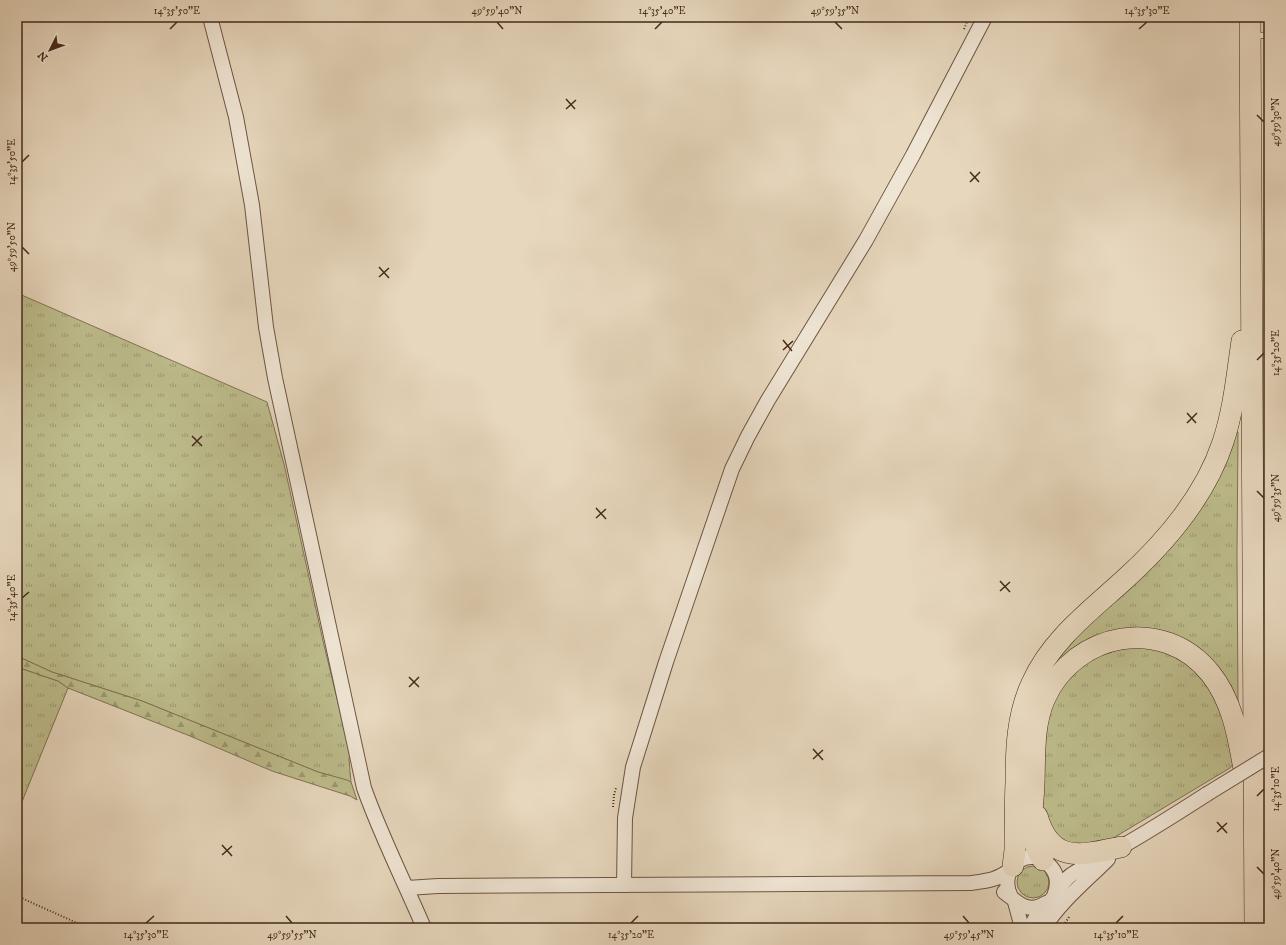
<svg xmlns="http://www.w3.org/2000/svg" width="1286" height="945" viewBox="0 0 1286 945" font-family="'IM FELL DW Pica',serif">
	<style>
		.grass { fill: url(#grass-tufts); stroke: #807353 }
		.forest { fill: url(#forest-firs); stroke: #807353 }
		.water { fill: url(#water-rules); stroke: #768071 }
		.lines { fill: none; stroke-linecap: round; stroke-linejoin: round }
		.service-casing { stroke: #6d5543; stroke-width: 7 }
		.tertiary-casing { stroke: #6d5543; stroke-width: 16 }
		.motorway-casing { stroke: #442a1a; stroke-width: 22 }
		.path { stroke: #442a1a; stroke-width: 2; stroke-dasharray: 1 2; stroke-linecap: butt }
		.service { stroke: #efe5d4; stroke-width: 5.5 }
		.tertiary { stroke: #efe5d4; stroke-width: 14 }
		.motorway { stroke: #e7d7bd; stroke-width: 21 }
		.tertiary-bridge-casing { stroke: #6d5543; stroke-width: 16; stroke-linecap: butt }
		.tertiary-bridge { stroke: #efe5d4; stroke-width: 14 }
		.ticks { fill: none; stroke: #442a1a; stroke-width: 1.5 }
		.neatline { fill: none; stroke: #442a1a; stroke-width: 1.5 }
		.ticks-label { font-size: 10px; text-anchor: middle; fill: #442a1a }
	</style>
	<defs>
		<pattern id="grass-tufts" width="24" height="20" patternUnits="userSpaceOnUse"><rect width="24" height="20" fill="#bdbc8c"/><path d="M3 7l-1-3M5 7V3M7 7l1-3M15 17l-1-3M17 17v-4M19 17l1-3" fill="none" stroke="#9b9972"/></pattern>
		<pattern id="forest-firs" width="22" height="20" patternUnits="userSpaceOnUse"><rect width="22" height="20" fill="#bdbc8c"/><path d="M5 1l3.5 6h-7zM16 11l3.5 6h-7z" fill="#9b9972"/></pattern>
		<pattern id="water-rules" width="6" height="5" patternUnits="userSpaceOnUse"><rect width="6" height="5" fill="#98baab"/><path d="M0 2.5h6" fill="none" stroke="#7e978a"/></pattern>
	</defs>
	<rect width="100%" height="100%" fill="#e7d7bd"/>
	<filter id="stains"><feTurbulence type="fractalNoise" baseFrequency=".005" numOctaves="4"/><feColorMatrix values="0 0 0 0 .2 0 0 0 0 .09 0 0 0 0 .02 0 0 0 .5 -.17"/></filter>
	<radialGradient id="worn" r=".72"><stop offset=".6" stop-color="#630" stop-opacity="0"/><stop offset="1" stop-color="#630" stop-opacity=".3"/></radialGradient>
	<g class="grass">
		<path d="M17,293L267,402L284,464L323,641L350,752L349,760L351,782L318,772L142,701L52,672L17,656Z"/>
		<path d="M1238,432L1237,556L1238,701L1220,672L1163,633L1054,667L1029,851H1024L1048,667L1115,597L1236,433Z"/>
		<path d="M1131,646L1163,650L1188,663L1211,686L1225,718L1234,763L1230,768L1100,846L1063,845L1044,822L1040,796L1048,716L1054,700L1065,682L1079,667L1106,652Z"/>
		<path d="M17,667L58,681L68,688L17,814Z"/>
		<circle cx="1033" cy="882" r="16"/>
	</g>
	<path class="forest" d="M17,656L52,672L142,701L318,772L347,780L351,782L357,800L350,796L272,771L190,736L68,688L58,681L17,667Z"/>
	<path class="water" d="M475,924H490L493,928H473Z"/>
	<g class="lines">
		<defs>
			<path id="service" d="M1253,36L1269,35"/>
			<g id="tertiary">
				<path d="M210,17L236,117L252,205L266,327L275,378L364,788C381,836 404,881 424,928"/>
				<path d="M624,885L625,818L633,767L666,662L732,469L748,436L768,400L866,240L913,155L985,17"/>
				<path d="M407,888L438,886L971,883C986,881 998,880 1010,870"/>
				<path d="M1004,892C1018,902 1027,915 1046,903"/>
				<path d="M1011,897C996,868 1030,842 1051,867C1058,875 1058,884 1055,893"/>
				<path d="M1015,902L1022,928"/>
				<path d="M1031,928C1036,912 1042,911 1052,899C1058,891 1063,881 1071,875C1087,864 1105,856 1121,847C1151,830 1179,812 1207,794"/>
				<path d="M1044,928C1059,903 1087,880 1108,859"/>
			</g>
			<g id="motorway">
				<path d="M1250,17L1255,928"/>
				<path d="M1037,816C1051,865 1082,855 1121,847"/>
				<path d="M1043,860C1025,832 1033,815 1034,784C1035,756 1033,724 1045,698C1075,632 1163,615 1210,673C1232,700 1238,735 1244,769"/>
				<path d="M1013,866L1015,850C1015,828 1015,806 1016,783C1016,749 1017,715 1032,683C1051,640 1090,611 1124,580C1166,542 1205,497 1223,442C1234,409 1237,374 1242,341"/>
			</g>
		</defs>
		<use href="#service" class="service-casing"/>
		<use href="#tertiary" class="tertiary-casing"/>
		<use href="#motorway" class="motorway-casing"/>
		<g class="path">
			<path d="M964,29L969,17"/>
			<path d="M613,807L614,795L616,788"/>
			<path d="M17,896L88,928"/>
			<path d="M1062,928L1069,917"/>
		</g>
		<use href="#service" class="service"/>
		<use href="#tertiary" class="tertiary"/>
		<use href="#motorway" class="motorway"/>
		<defs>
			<path id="tertiary-bridge" d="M1207,794L1269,756"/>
		</defs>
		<use href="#tertiary-bridge" class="tertiary-bridge-casing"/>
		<use href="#tertiary-bridge" class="tertiary-bridge"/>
	</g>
	<path class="ticks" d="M497,22L503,29M835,22L842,29M170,29L177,22M655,29L662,22M1139,29L1147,22M566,99L575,109M566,109L576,100M1257,115L1264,122M22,162L29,155M970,172L979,182M970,182L980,172M22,247L29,254M379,267L389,278M379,277L389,268M783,340L792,351M783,350L793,341M1257,360L1264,353M1187,413L1196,423M1187,423L1197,413M192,436L202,446M192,446L202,436M1257,491L1264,498M596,508L606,519M596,518L606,509M1000,581L1010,592M1000,591L1010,582M22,598L29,592M409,677L419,687M409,687L419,677M813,749L823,760M813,759L823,750M1257,796L1264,789M1217,822L1227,833M1217,832L1227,823M222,845L232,856M222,855L232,846M1257,867L1264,874M286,916L292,923M963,916L969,923M146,923L154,916M631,923L638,916M1116,923L1123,916"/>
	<rect width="1286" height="945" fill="none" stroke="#e7d7bd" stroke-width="44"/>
	<g transform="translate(50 50) rotate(228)" stroke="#efe5d4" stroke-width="3" paint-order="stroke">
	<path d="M0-3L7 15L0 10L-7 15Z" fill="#442a1a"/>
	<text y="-6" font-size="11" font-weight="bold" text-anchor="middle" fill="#442a1a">N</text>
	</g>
	<rect x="22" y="22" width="1242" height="901" class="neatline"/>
	<g class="ticks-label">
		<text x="177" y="14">14°35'50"E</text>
		<text x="497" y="14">49°59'40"N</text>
		<text x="662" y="14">14°35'40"E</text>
		<text x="835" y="14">49°59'35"N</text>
		<text x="1147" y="14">14°35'30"E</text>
		<text transform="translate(1275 122) rotate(-90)" y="4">49°59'30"N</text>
		<text transform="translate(11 162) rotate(-90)" y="4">14°35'50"E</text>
		<text transform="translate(11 247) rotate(-90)" y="4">49°59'50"N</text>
		<text transform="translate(1275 353) rotate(-90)" y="4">14°35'20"E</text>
		<text transform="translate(1275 498) rotate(-90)" y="4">49°59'35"N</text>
		<text transform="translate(11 598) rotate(-90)" y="4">14°35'40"E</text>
		<text transform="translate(1275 789) rotate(-90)" y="4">14°35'10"E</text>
		<text transform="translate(1275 874) rotate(-90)" y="4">49°59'40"N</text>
		<text x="146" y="938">14°35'30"E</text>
		<text x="292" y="938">49°59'55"N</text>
		<text x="631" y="938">14°35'20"E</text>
		<text x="969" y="938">49°59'45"N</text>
		<text x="1116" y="938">14°35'10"E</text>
	</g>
	<rect width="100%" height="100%" filter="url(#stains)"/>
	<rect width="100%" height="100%" fill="url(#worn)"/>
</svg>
